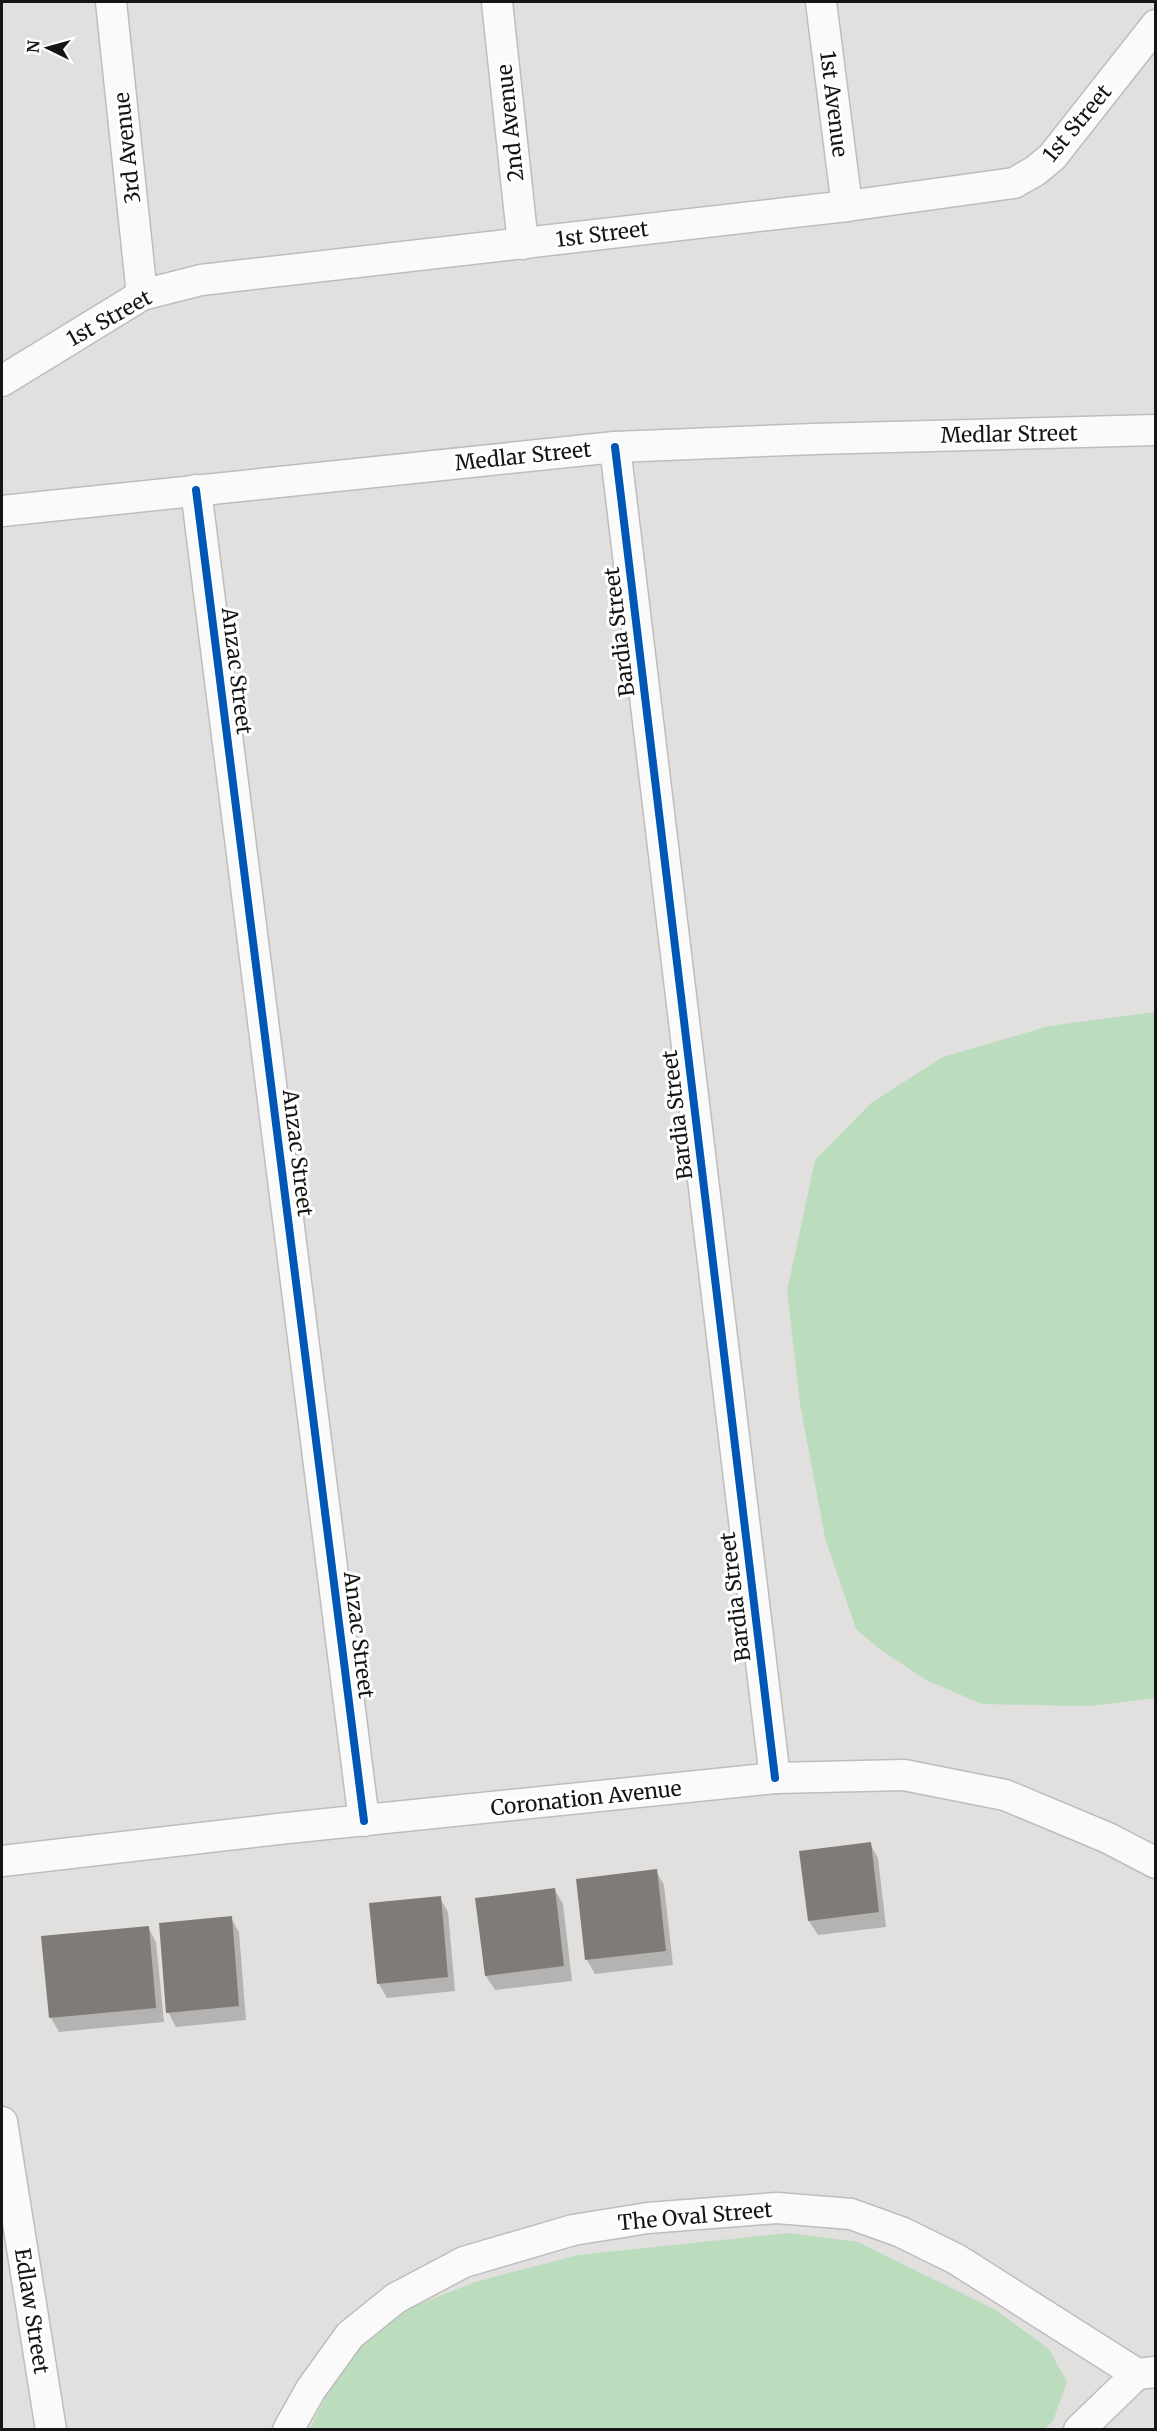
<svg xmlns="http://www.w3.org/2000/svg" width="1157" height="2431" viewBox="0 0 1157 2431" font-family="Merriweather,serif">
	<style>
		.green { fill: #bcdcbe }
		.shadow { fill: #0003 }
		.building { fill: #7f7b76 }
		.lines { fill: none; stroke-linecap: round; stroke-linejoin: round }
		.street-casing { stroke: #bebdbc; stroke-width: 33 }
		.street { stroke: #fafafa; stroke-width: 30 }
		.cycleway-casing { stroke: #fff; stroke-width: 11 }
		.cycleway { stroke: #0057b8; stroke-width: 8 }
		.labels { text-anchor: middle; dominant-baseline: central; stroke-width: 6; stroke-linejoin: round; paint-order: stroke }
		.street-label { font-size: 21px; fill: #151513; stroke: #fff }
	</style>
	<rect width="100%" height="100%" fill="#e1e0de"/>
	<g class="green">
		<path d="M1155,1012V1698L1090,1706L982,1704L926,1680L881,1650L856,1629L825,1538L800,1404L787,1291L815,1160L871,1103L943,1057L1049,1026Z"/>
		<path d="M789,2233L858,2242L996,2310L1049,2349L1067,2382L1053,2421L1044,2429L309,2430L324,2400L371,2323L475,2282L578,2255Z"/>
	</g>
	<g class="shadow">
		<path d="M870,1844L878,1858L886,1927L818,1935L809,1921L801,1852Z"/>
		<path d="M656,1871L664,1885L673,1965L595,1974L587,1960L578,1880Z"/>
		<path d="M555,1890L563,1904L572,1981L495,1990L486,1976L477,1899Z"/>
		<path d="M440,1898L448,1912L455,1991L387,1998L379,1984Z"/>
		<path d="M231,1918L239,1932L246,2020L176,2027L168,2012Z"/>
		<path d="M148,1927L156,1942L164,2022L59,2032L51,2018Z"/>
	</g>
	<g class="building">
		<path d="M871,1842L879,1912L808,1921L799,1851Z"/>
		<path d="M657,1869L666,1951L585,1960L576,1879Z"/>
		<path d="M555,1888L564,1966L485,1976L475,1898Z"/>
		<path d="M441,1896L448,1977L377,1984L369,1903Z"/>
		<path d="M232,1916L239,2006L166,2013L159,1923Z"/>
		<path d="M149,1926L156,2008L49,2018L41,1936Z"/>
	</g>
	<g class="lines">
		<defs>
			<g id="street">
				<path d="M111,2L142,295"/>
				<path d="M497,2L523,244"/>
				<path d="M821,2L847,206"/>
				<path d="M2,381L142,295L201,280L847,206L1014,183L1035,171L1052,157L1156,25"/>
				<path d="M615,447L775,1778"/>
				<path d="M196,490L364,1821"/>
				<path d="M2,511L615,447L814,439L1156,430"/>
				<path d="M2,1861L278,1829L775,1778L904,1775L1005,1795L1108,1838L1156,1863"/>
				<path d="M2,2122L51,2430"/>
				<path d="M288,2430L311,2389L350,2335L396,2298L464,2262L573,2230L648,2218L777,2208L851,2214L901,2232L956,2259L1137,2374"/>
				<path d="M1079,2430L1137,2374L1156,2372"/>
			</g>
		</defs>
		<use href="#street" class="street-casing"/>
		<use href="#street" class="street"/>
		<defs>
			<g id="cycleway">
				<path d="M615,447L775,1778"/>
				<path d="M196,490L364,1821"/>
			</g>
		</defs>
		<use href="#cycleway" class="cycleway-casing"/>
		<use href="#cycleway" class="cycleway"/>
	</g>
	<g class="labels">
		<g class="street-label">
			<text transform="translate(834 104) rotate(83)">1st Avenue</text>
			<text transform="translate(510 123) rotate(-96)">2nd Avenue</text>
			<text transform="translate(1077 123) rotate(-50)">1st Street</text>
			<text transform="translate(127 148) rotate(-96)">3rd Avenue</text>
			<text transform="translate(602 234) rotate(-7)">1st Street</text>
			<text transform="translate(109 318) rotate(-29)">1st Street</text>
			<text transform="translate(1009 434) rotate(-1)">Medlar Street</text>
			<text transform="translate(523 456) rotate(-6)">Medlar Street</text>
			<text transform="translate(619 632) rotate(-97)">Bardia Street</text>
			<text transform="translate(237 671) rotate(83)">Anzac Street</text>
			<text transform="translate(677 1115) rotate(-97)">Bardia Street</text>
			<text transform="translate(298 1153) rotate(83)">Anzac Street</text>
			<text transform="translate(735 1597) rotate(-97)">Bardia Street</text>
			<text transform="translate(359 1635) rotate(83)">Anzac Street</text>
			<text transform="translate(586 1798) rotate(-6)">Coronation Avenue</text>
			<text transform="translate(695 2216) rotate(-5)">The Oval Street</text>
			<text transform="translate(32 2311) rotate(81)">Edlaw Street</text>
		</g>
	</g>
	<rect width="1157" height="2431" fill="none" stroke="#151513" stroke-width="6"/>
	<g transform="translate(48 48) rotate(275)" stroke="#ffffff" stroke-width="4.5" paint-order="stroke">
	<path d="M0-4.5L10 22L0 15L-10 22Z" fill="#151513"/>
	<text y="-9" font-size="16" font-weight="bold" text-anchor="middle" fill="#151513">N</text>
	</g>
</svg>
